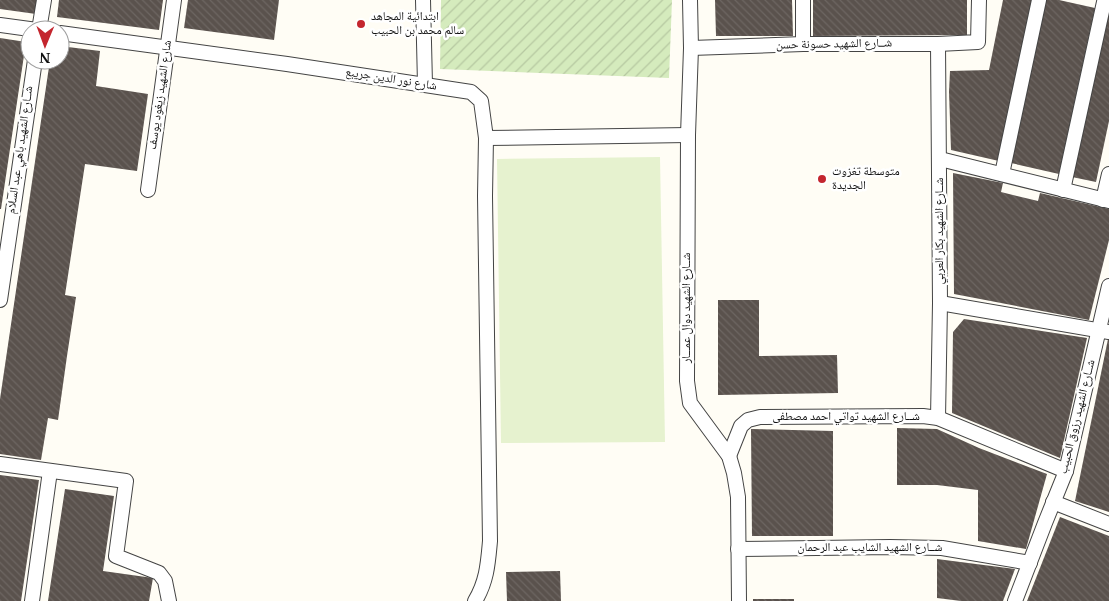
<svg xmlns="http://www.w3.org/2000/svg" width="1109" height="601" viewBox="0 0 1109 601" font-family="Georgia,'Noto Naskh Arabic',serif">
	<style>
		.garden { fill: url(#garden-furrows) }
		.pitch { fill: #e6f2cf }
		.building { fill: url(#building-back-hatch) }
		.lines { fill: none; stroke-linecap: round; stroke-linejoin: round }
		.minor-casing { stroke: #444; stroke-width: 16 }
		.minor { stroke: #fff; stroke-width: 14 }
		.poi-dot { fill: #c4262e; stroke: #fff; stroke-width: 2 }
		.labels { text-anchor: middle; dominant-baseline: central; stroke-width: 5; stroke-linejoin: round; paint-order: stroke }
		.poi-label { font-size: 12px; fill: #111; stroke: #fff; text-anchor: start }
		.street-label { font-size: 12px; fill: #111; stroke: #fff }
	</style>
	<defs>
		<pattern id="garden-furrows" width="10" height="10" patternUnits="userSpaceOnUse" patternTransform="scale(1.25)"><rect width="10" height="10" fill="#d5ebbd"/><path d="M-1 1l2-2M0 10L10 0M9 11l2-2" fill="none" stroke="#b6c8a1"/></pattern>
		<pattern id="building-back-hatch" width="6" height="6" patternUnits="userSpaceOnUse" patternTransform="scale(1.25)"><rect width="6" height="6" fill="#5a524d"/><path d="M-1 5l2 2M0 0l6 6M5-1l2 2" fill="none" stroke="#6d6662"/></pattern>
	</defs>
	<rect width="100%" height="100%" fill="#fffdf5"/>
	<path class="garden" d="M441,0H672L669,78L440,69Z"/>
	<path class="pitch" d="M660,157L665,442L501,443L497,159Z"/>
	<g class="building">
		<path d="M0,0H37L36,14L0,9Z"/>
		<path d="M59,0H163L159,30L57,17Z"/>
		<path d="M188,0H279L274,40L184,28Z"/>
		<path d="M715,0H792L793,36H716Z"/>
		<path d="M813,0H967V35L813,36Z"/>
		<path d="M1003,0H1033L999,161L951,150L949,92L950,71L989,70Z"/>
		<path d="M1046,0H1059L1095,8L1059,174L1011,163Z"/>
		<path d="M1109,8V121L1096,182L1072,177Z"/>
		<path d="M0,38L26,42L1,209H0Z"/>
		<path d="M60,46L100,51L96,86L148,94L137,171L85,164L65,295L76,297L67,356L58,420L48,418L41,460L0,454V399L50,60H60Z"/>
		<path d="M953,173L1003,183L1001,192L1038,201L1040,193L1109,209V240L1089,320L954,294Z"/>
		<path d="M718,300H759V356L837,355L838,393L718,395Z"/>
		<path d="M964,319L1087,338L1060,458L952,413L953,332Z"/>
		<path d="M1108,339H1109V512L1075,501Z"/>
		<path d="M897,428L937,429L979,448L1047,474L1026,549L978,541V490L937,485H897Z"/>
		<path d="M751,429L833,431V536H752Z"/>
		<path d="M0,475L39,480L21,601H0Z"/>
		<path d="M65,489L114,496L103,571L153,578L149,601H48Z"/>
		<path d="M1060,517L1109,536V601H1027Z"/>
		<path d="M937,559L1015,569L1003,601H961L937,598Z"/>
		<path d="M560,571L561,601H507L506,572Z"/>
		<rect x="753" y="599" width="41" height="2"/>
	</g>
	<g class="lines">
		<defs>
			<g id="minor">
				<path d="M423,0L425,84"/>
				<path d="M690,0L691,48L688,135L687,381L690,403L729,456L734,473L738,497L739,601"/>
				<path d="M803,0V44"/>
				<path d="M0,25L37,30"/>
				<path d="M39,30L44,0"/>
				<path d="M60,33L287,64L471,92L481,101L486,138L688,135"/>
				<path d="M938,44L940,303L938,418"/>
				<path d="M691,48L803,44H938L978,42L979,0"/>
				<path d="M940,159L1109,201"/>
				<path d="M1002,174L1039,0"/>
				<path d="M148,190L174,0"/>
				<path d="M1063,190L1104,2"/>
				<path d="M1103,200L1109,174"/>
				<path d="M0,300L35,60"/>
				<path d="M940,303L1109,332"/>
				<path d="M729,456L741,426L748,420L760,417L923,416L938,418L1066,471"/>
				<path d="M0,464L126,481L116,556L159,573L165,581L169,601"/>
				<path d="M1053,502L1109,524"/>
				<path d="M738,549L890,547L942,548L1030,563"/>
				<path d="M32,601L50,471"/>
				<path d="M475,601C487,581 488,563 490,541L485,196L486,138"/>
				<path d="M1015,601L1045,523L1066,471L1109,286"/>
			</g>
		</defs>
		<use href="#minor" class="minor-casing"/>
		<use href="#minor" class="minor"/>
	</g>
	<g class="poi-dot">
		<circle cx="361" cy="24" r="5"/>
		<circle cx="822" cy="179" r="5"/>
	</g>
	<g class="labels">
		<g class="poi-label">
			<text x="371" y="17">ابتدائية المجاهد<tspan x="371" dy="14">سالم محمد بن الحبيب</tspan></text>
			<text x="832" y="172">متوسطة تغزوت<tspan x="832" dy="14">الجديدة</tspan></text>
		</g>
		<g class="street-label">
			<text transform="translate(834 45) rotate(-1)">شــارع الشهيد حسونة حسن</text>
			<text transform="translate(391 80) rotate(9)">شارع نور الدين جريبع</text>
			<text transform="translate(161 95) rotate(-82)">شارع الشهيد زيغود يوسف</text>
			<text transform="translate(21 150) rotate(-82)">شــارع الشهيد باهي عبد السلام</text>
			<text transform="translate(940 231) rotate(-90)">شــارع الشهيد بكار العربي</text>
			<text transform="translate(687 308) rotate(-90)">شــارع الشهيد دوال عمـــار</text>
			<text x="846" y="417">شــارع الشهيد تواتي احمد مصطفى</text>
			<text transform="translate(1078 417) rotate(-76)">شــارع الشهيد رزوق الحبيب</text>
			<text x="870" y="548">شــارع الشهيد الشايب عبد الرحمان</text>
		</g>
	</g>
	<g transform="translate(45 45) rotate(181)"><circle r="24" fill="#ffffff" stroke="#a0a0a0"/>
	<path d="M0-4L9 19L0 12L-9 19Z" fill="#c4262e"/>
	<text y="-8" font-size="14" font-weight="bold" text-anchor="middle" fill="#111111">N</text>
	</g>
</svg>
